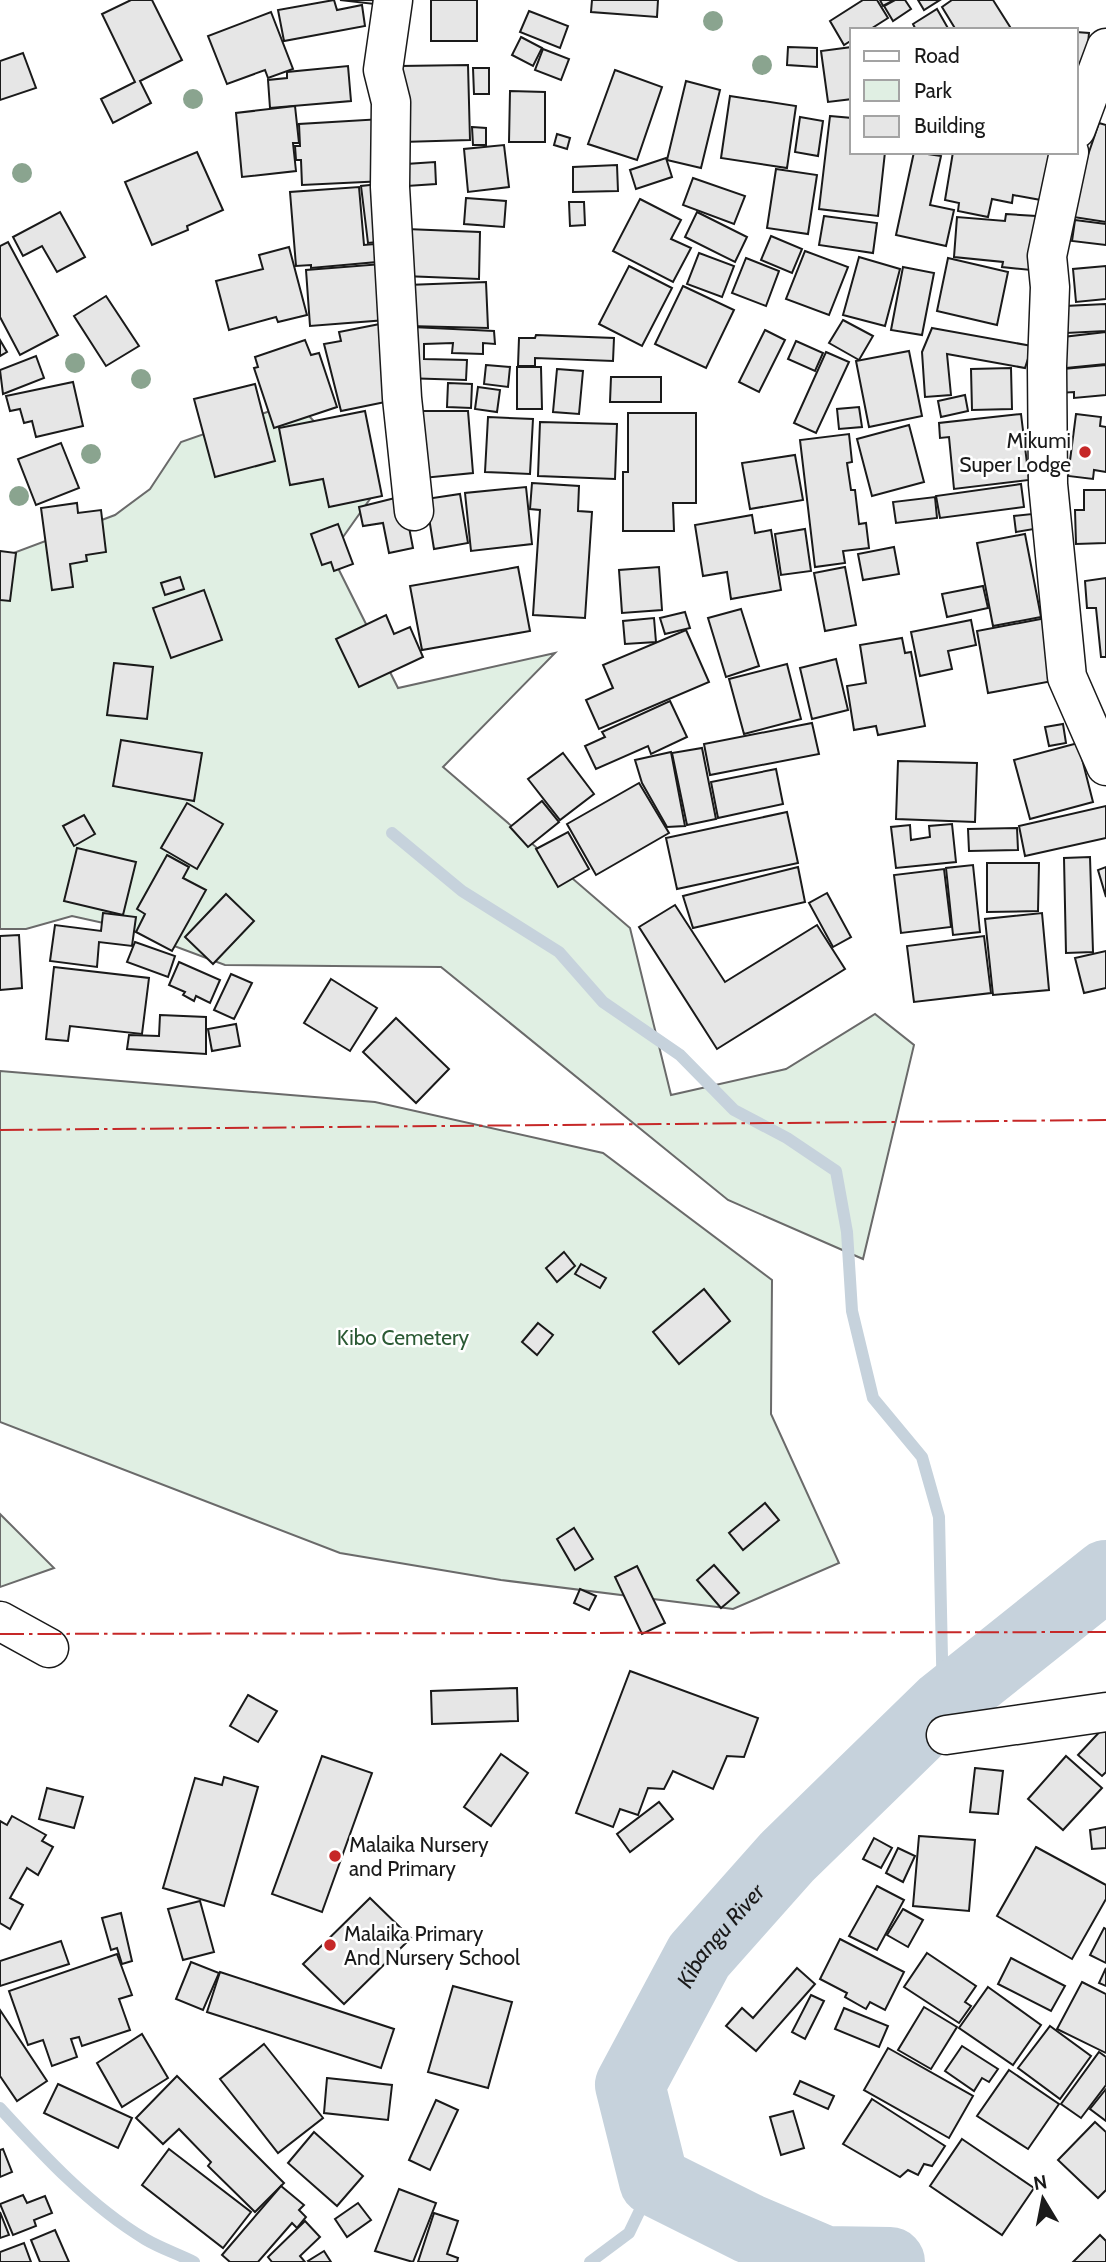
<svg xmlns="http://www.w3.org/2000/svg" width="1106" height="2262" viewBox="0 0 1106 2262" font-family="Cabin,sans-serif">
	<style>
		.green { fill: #e0efe3; stroke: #6a6a6a; stroke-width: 2 }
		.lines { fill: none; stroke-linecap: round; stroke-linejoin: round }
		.stream { stroke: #c6d2dc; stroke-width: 12 }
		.river { stroke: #c6d2dc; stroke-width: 70 }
		.building { fill: #e6e6e6; stroke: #1a1a1a; stroke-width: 2 }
		.minor-casing { stroke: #1a1a1a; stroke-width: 41 }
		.minor { stroke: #fff; stroke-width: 38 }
		.power { stroke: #c62828; stroke-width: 2; stroke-dasharray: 24 5 3.5 5; stroke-linecap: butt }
		.tree { fill: #8aa48f }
		.poi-dot { fill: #c62828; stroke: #fff; stroke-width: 2.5 }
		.labels { text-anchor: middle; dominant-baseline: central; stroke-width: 5; stroke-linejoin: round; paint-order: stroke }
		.poi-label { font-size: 21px; fill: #1a1a1a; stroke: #fff; text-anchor: start }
		.park-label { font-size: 21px; fill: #2b5a34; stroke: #fff }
		.water-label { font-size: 23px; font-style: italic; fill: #1a1a1a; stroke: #fff }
	</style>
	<rect width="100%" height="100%" fill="#fff"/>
	<g class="green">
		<path d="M296,402L377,489L331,554L398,688L555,653L443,767L630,928L671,1095L786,1069L875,1014L914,1045L863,1259L728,1200L441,967L225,965L126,928L72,916L26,929H0V558L115,515L150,489L181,442Z"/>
		<path d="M0,1071L375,1102L603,1153L772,1280L771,1414L839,1563L733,1609L501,1580L340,1553L0,1422Z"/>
		<path d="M0,1514L54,1568L0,1587Z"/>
	</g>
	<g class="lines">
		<g class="stream">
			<path d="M392,833L462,891L559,952L603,1002L680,1055L734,1110L787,1138L836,1171L847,1232L852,1311L873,1398L922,1457L939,1517L943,1705"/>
			<path d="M0,2108C43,2155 90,2206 145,2239C160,2248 178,2254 194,2262"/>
			<path d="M590,2262L629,2233L654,2181"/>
		</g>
		<path class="river" id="s1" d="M890,2262L825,2261L748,2228L654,2181L630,2085L699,1956L787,1857L943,1705L1106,1575"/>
	</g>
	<g class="building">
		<path d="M131,0H152L182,60L140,81L151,103L113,123L101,99L135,82L102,14Z"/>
		<path d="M334,0L337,10L362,5L365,26L284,41L278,10Z"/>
		<path d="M340,0H374V4Z"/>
		<rect x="431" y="0" width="46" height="41"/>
		<path d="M592,0H658L657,17L591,12Z"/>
		<path d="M863,0H877L888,18L869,30H852V40L844,45L830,21Z"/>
		<path d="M880,0H894L883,6Z"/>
		<path d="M895,0H905L911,9L893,21L884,6Z"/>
		<path d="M918,0H940L924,10Z"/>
		<path d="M952,0H993L1012,30H956L942,7Z"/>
		<path d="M937,9L949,30H916L913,24Z"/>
		<path d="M529,11L568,26L560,48L520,32Z"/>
		<path d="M271,12L293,69L268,78L265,70L227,84L208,36Z"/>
		<path d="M1076,32L1089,33L1086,65L1076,64Z"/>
		<path d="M521,37L542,48L533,66L512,55Z"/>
		<path d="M788,47L817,48V67L787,65Z"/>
		<path d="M852,47V99L828,102L821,51Z"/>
		<path d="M543,49L569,59L561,80L535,70Z"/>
		<path d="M23,53L36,88L0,100V61Z"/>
		<path d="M468,65L470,140L402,142L400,66Z"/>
		<path d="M348,66L351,101L270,108L268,80L287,78V72Z"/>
		<path d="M473,68H489V94H474Z"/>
		<path d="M615,70L662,87L637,160L588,144Z"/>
		<path d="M686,81L720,90L701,168L667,160Z"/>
		<path d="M510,91L545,92V142H509Z"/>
		<path d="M730,96L796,106L787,168L721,158Z"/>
		<path d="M295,106L299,143H293L296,171L242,177L236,113Z"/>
		<path d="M830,116L852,118V152H885L878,216L819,209Z"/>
		<path d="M800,117L823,121L818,156L795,152Z"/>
		<path d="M382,119L385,181L302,185L301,160H296L295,146H300L299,124Z"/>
		<path d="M1099,123L1106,125V222L1067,216Z"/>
		<path d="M472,127L486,128V145H473Z"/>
		<path d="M557,134L570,138L567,149L554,145Z"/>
		<path d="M504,145L509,187L468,192L464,149Z"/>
		<path d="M197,152L223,210L187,226L188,230L152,245L125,182Z"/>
		<path d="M914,152L941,156L930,205L954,210L946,246L896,235Z"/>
		<path d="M953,152L1050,153L1041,200L1013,195L1012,203L992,199L988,217L958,211L959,203L945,200Z"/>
		<path d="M666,158L672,177L636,189L630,170Z"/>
		<path d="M435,162L436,184L407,186L406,164Z"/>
		<path d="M617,165L618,191L573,192V167Z"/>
		<path d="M776,169L817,175L808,234L767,228Z"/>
		<path d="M693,178L745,196L734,224L683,205Z"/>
		<path d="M379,184L387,241L368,243L361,186Z"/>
		<path d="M359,187L364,245L375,244L377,262L311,268V265L296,266L290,192Z"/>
		<path d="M466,198L506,201L504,227L464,224Z"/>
		<path d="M640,199L681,220L671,239L691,248L673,282L613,251Z"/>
		<path d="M569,202H584L585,225L570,226Z"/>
		<path d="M60,212L85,257L57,272L42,246L23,256L13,237Z"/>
		<path d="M697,212L747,237L735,262L685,237Z"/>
		<path d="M1006,214L1036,216L1031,270L1002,267L1003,262L954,257L957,217L1005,221Z"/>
		<path d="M824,216L877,223L873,253L819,245Z"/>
		<path d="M1075,220L1106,224V245L1072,241Z"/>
		<path d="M406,229L480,232L479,279L404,276Z"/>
		<path d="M771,236L802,249L792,273L761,260Z"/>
		<path d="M8,242L58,335L20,355L0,317V246Z"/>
		<path d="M289,247L307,315L278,322L276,317L229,330L216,281L263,269L259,255Z"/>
		<path d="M805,251L848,267L829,315L786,299Z"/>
		<path d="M699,253L734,266L722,297L687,284Z"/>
		<path d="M859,257L900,269L885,326L843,315Z"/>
		<path d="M746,258L779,271L766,306L732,293Z"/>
		<path d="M948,258L1008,272L997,325L937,311Z"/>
		<path d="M382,264L386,320L310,326L306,270Z"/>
		<path d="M629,266L672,288L642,346L599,324Z"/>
		<path d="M1106,266V299L1076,302L1073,269Z"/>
		<path d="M903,267L934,273L922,335L891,330Z"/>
		<path d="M486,282L488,328L408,326L407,285Z"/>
		<path d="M683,286L734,310L706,368L655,344Z"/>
		<path d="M106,296L139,346L106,366L74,316Z"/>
		<path d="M1106,304V331L1066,333L1065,306Z"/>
		<path d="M843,320L873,336L859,360L829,343Z"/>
		<path d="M385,323L400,399L341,411L324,344L341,341L339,332Z"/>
		<path d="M412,327L494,331L495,344L483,343V354L452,353L453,343L424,344V359L467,360L466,380L403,378Z"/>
		<path d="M932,328L1032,346L1025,368L947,354L951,395L925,397L922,352Z"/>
		<path d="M765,330L785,340L759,392L739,382Z"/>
		<path d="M1106,332V364L1066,368L1063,337Z"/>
		<path d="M536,335L614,338L613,361L535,358V366H518L519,338H535Z"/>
		<path d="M0,340L7,352L0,356Z"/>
		<path d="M305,340L311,355L319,353L337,407L274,428L254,368L258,367L255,357Z"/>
		<path d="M796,341L823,353L815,371L788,359Z"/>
		<path d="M909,351L922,416L869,427L856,361Z"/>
		<path d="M826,352L849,362L816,433L794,423Z"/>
		<path d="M36,356L44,378L3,394L0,370Z"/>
		<path d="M486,365L510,367L508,387L484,384Z"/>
		<path d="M1106,365V395L1074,398V392L1059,393L1063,369Z"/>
		<path d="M517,367H541L542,409H517Z"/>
		<path d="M1011,368L1012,409L972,410L971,369Z"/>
		<path d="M557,369L583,371L579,414L553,412Z"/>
		<path d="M611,377H661V402H610Z"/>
		<path d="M73,382L83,426L36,437L32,421L24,423L20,409L10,411L6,396Z"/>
		<path d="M448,383L472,384L471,408L447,407Z"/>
		<path d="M255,384L275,461L215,477L194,399Z"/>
		<path d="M478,387L500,390L497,412L475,409Z"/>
		<path d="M965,395L968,411L941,417L938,401Z"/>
		<path d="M859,407L862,427L839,429L837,409Z"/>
		<path d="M365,411L382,496L329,507L323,479L290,485L279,428Z"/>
		<path d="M413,411H468L473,473L423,478Z"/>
		<path d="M628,413H696V503H673L674,531H623V472H628Z"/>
		<path d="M1021,414L1029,480L954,489L949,437L940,438L939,423Z"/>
		<path d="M1076,414L1101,417L1100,426L1106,427V472L1094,470L1093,479L1068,476Z"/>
		<path d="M488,417L533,419L530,474L485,472Z"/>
		<path d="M540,422L617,424L615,479L538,476Z"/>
		<path d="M909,425L924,482L872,496L857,439Z"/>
		<path d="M849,434L852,462L847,463L851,490H855L859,524L866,523L869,548L843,551L845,563L815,567L800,440Z"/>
		<path d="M61,443L79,488L36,505L18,459Z"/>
		<path d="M795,455L803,500L750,509L742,463Z"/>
		<path d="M532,483L579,486L578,511L592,512L585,618L533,615L540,510L530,509Z"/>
		<path d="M1021,484L1024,507L940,518L936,496Z"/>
		<path d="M526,487L532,544L471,551L465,493Z"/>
		<path d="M1084,490H1106V543L1076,544L1075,510H1084Z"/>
		<path d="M460,494L468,543L434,549L426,499Z"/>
		<path d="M403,496L413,548L389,553L383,523L363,526L359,507Z"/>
		<path d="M935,497L937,518L896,523L893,502Z"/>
		<path d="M77,503L78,513L101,510L106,552L86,555L87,561L70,564L73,587L52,590L41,508Z"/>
		<path d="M1032,514L1034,529L1016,532L1014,516Z"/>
		<path d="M752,515L755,533L771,530L781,590L731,599L727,572L703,576L695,525Z"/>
		<path d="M338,524L353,564L334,571L331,562L322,565L311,534Z"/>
		<path d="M805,529L811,571L781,575L775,534Z"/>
		<path d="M1025,534L1041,617L993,626L977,543Z"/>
		<path d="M894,547L899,574L863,580L858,554Z"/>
		<path d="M0,551L16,553L10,601L0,600Z"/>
		<path d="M518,567L530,631L422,650L410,586Z"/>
		<path d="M659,567L662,610L622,613L619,570Z"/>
		<path d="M845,567L856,625L825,631L814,573Z"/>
		<path d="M180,577L184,589L165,595L161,583Z"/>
		<path d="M1106,578V657H1101L1096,608H1087L1085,581Z"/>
		<path d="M983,586L988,608L947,617L942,594Z"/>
		<path d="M204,590L222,640L171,658L153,608Z"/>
		<path d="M741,609L759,666L726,677L708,618Z"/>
		<path d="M685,612L690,628L665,634L660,618Z"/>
		<path d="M386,615L394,634L410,627L423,657L359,687L336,639Z"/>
		<path d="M654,618L656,642L625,644L623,621Z"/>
		<path d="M1046,618L1058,680L988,693L977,631Z"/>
		<path d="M971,620L976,645L948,651L952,669L920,676L911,632Z"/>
		<path d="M686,630L709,682L599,729L586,700L613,688L603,665Z"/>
		<path d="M902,638L905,653L911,652L925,726L878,735L876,726L854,730L847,686L866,683L860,645Z"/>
		<path d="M836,659L848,710L812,719L800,668Z"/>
		<path d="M114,663L153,667L147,719L107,715Z"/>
		<path d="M787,664L801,719L744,734L729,679Z"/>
		<path d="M670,701L687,737L651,754L648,746L596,769L585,746L605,737L602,732Z"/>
		<path d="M812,723L819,754L710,775L704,744Z"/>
		<path d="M1063,724L1066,743L1049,746L1045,727Z"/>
		<path d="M121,740L202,753L194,801L113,786Z"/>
		<path d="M1078,743L1093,802L1030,819L1014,760Z"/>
		<path d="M702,748L716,819L687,825L672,753Z"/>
		<path d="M671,752L685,826L667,827L642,783L635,760Z"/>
		<path d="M563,753L594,794L560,820L528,779Z"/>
		<path d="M898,761L977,763L975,822L896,819Z"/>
		<path d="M776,769L783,804L718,818L711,782Z"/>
		<path d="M639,783L669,833L596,875L567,824Z"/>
		<path d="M542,801L559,822L528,847L510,827Z"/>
		<path d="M187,803L223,824L197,869L161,848Z"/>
		<path d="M1106,806V838L1025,856L1019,826Z"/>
		<path d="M787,812L798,863L677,889L666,838Z"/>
		<path d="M84,815L95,834L74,846L63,826Z"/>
		<path d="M952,824L956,862L896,868L891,827L910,825L911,840L930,837L929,826Z"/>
		<path d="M1017,828L1018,850L969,851L968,829Z"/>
		<path d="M568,832L589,869L558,887L536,849Z"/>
		<path d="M77,848L136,862L123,915L64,901Z"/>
		<path d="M167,855L189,867L183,878L206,890L172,951L136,932L145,914L137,909Z"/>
		<path d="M1090,857L1093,952L1066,953L1064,858Z"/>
		<path d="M987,863H1039L1038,911L987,912Z"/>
		<path d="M973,865L980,932L953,935L946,868Z"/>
		<path d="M798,867L805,902L693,928L683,896Z"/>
		<path d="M1106,867V897L1098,870Z"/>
		<path d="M944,869L951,927L901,933L894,875Z"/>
		<path d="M827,893L851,937L833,947L809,903Z"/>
		<path d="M226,894L254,921L213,964L185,937Z"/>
		<path d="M675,905L725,982L817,925L845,969L717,1049L639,927Z"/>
		<path d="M103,913L136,917L132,946L99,942L97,967L50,961L55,925L101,931Z"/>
		<path d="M1042,913L1049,990L993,995L985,919Z"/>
		<path d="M19,935L22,988L0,990V936Z"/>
		<path d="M984,936L991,993L914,1002L907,946Z"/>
		<path d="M135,942L175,956L168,977L127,962Z"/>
		<path d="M1106,951V988L1084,993L1075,958Z"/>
		<path d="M179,962L220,980L210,1003L196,996L194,1001L183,995L185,992L169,985Z"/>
		<path d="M54,967L149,978L142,1034L70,1026L68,1041L46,1039Z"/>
		<path d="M231,974L252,983L234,1019L214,1010Z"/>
		<path d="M331,979L377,1008L350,1051L304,1023Z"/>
		<path d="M160,1015L206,1017V1054L127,1049L129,1035L159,1036Z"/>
		<path d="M396,1018L449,1069L416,1103L363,1052Z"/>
		<path d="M236,1024L240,1046L212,1051L208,1029Z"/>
		<path d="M564,1252L575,1266L557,1282L546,1268Z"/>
		<path d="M581,1264L606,1278L600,1288L575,1274Z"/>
		<path d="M704,1289L730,1321L679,1364L653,1332Z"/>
		<path d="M538,1323L553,1335L537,1355L522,1342Z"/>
		<path d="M765,1503L779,1520L743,1550L729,1533Z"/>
		<path d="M574,1528L593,1559L575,1570L557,1539Z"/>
		<path d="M714,1565L739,1593L721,1608L697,1580Z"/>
		<path d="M637,1566L665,1623L642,1634L615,1577Z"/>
		<path d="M580,1589L596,1596L589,1610L574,1603Z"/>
		<path d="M630,1671L758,1718L744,1757L727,1756L713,1789L673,1771L664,1789L648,1788L638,1815L620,1809L613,1827L576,1813Z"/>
		<path d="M517,1688L518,1721L432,1724L431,1691Z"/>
		<path d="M248,1695L277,1711L258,1742L230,1726Z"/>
		<path d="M1106,1725V1772L1102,1776L1078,1755Z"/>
		<path d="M501,1754L528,1773L491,1826L464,1807Z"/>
		<path d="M322,1756L372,1773L322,1912L272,1894Z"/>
		<path d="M1066,1756L1102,1788L1063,1830L1028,1799Z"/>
		<path d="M975,1768L1003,1771L998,1814L970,1812Z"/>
		<path d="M224,1777L258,1787L224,1906L163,1888L195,1778L222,1785Z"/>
		<path d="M47,1788L83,1797L74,1828L39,1819Z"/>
		<path d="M659,1802L673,1819L630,1852L617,1834Z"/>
		<path d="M12,1816L46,1835L42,1841L53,1847L38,1875L27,1868L10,1898L23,1905L10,1929L0,1923V1821L7,1825Z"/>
		<path d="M1106,1827V1848L1092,1849L1090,1830Z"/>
		<path d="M919,1836L975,1840L969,1911L913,1906Z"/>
		<path d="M874,1838L892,1848L881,1868L863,1859Z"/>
		<path d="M1036,1847L1106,1885V1899L1072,1959L997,1916Z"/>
		<path d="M898,1848L915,1856L903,1882L886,1873Z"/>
		<path d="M877,1886L904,1900L877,1950L849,1936Z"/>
		<path d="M370,1898L411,1938L344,2004L303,1964Z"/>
		<path d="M200,1901L214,1952L183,1960L168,1909Z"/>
		<path d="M903,1909L923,1920L908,1947L887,1935Z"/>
		<path d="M121,1913L132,1961L122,1964L117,1948L111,1950L102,1918Z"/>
		<path d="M1104,1928L1106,1929V1963L1090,1955Z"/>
		<path d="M840,1939L904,1972L885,2010L870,2002L866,2009L845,1997L847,1993L820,1979Z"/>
		<path d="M61,1941L69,1964L0,1986V1961Z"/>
		<path d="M927,1953L976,1986L965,2002L971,2006L959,2023L904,1987Z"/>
		<path d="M117,1954L132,1995L119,1999L130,2030L82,2046L79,2037L71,2039L77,2057L52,2066L43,2040L28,2045L9,1991Z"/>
		<path d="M1011,1958L1065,1986L1051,2011L998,1984Z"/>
		<path d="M191,1962L219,1973L203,2010L176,1999Z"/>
		<path d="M797,1968L815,1984L756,2051L726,2026L742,2008L753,2018Z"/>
		<path d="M1106,1968V1986L1099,1983Z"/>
		<path d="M220,1972L394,2029L381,2068L207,2012Z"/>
		<path d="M1082,1982L1106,1994V2053L1057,2029Z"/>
		<path d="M453,1986L512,2002L488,2088L428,2072Z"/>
		<path d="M988,1987L1041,2025L1013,2065L959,2028Z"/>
		<path d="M811,1995L824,2001L805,2039L792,2032Z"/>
		<path d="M924,2007L957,2027L931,2069L898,2050Z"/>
		<path d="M844,2008L888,2026L879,2047L835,2029Z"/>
		<path d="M0,2010L47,2081L17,2101L0,2076Z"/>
		<path d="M1050,2026L1091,2056L1060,2099L1018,2068Z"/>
		<path d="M142,2034L168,2078L122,2107L97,2063Z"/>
		<path d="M264,2044L323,2118L278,2153L220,2079Z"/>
		<path d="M962,2046L998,2069L989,2082L982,2078L974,2091L945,2071Z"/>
		<path d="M888,2048L973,2096L949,2138L864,2090Z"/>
		<path d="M1099,2052L1106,2057V2085L1081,2118L1061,2104Z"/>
		<path d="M1009,2070L1059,2104L1028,2149L977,2116Z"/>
		<path d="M177,2076L284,2183L255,2212L208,2166L211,2162L179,2129L163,2144L136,2118Z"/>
		<path d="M327,2078L392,2085L388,2120L324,2113Z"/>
		<path d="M800,2081L834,2096L828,2109L794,2094Z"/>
		<path d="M58,2084L132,2118L118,2148L44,2113Z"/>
		<path d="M1106,2089V2121L1090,2109Z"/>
		<path d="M872,2099L945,2146L932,2166L924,2164L918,2175L908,2170L900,2177L843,2144Z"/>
		<path d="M436,2100L458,2110L430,2170L409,2160Z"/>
		<path d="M793,2111L804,2148L781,2155L770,2117Z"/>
		<path d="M1095,2122L1106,2132V2190L1098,2198L1058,2160Z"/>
		<path d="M314,2132L363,2176L337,2206L288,2163Z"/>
		<path d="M962,2139L1034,2188L1002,2235L930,2186Z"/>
		<path d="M3,2149L12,2172L0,2177V2150Z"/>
		<path d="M169,2149L251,2212L223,2248L142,2185Z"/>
		<path d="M281,2186L304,2205L299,2210L306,2217L297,2228L292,2223L258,2262H230L222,2255Z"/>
		<path d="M399,2189L436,2203L413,2262L375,2251Z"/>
		<path d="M23,2195L27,2203L45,2196L52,2213L34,2220L36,2226L13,2235L0,2204Z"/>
		<path d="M358,2203L371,2220L347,2237L335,2219Z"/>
		<path d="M0,2212L9,2235L0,2238Z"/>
		<path d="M434,2213L458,2221L447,2254L458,2258L457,2262H418Z"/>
		<path d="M305,2221L320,2237L300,2256L305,2262H272L268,2257Z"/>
		<path d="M55,2230L69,2262H40L31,2240Z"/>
		<path d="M1100,2235L1106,2241V2262H1073Z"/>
		<path d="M24,2243L31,2262H0V2252Z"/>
		<path d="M324,2251L331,2262H309L308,2261Z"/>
	</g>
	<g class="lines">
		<defs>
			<g id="minor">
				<path d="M393,0L383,70L391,102L390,187L402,398L414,511"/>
				<path d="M1076,129L1106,48"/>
				<path d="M1069,152L1047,256L1050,287L1047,366L1048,484L1067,677L1106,766"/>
				<path d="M0,1621L49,1648"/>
				<path d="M946,1735L1106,1712"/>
			</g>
		</defs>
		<use href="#minor" class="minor-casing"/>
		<use href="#minor" class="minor"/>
		<g class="power">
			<path d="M0,1130L1106,1120"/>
			<path d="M0,1634L1106,1632"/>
		</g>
	</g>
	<g class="tree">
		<circle cx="713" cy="21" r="10"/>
		<circle cx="762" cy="65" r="10"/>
		<circle cx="193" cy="99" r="10"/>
		<circle cx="22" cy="173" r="10"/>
		<circle cx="75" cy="363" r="10"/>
		<circle cx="141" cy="379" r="10"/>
		<circle cx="91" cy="454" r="10"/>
		<circle cx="19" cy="496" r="10"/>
	</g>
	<g class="poi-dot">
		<circle cx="1085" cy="452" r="7"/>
		<circle cx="335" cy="1856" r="7"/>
		<circle cx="330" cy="1945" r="7"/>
	</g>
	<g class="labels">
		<g class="poi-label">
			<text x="1071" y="440" text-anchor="end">Mikumi<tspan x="1071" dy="24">Super Lodge</tspan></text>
			<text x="349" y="1844">Malaika Nursery<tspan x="349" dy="24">and Primary</tspan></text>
			<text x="344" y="1933">Malaika Primary<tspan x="344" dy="24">And Nursery School</tspan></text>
		</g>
		<g class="park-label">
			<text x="403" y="1337">Kibo Cemetery</text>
		</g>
		<g class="water-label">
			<text stroke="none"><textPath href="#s1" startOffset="528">Kibangu River</textPath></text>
		</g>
	</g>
	<rect x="850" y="28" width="228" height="126" fill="#ffffff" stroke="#a3a3a3" stroke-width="2"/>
	<rect x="864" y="51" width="35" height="10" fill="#ffffff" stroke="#a3a3a3" stroke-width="2"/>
	<text x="914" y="63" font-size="21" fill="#1a1a1a">Road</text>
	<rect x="864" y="80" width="35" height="21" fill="#e0efe3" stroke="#a3a3a3" stroke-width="2"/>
	<text x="914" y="98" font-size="21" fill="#1a1a1a">Park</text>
	<rect x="864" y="116" width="35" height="21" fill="#e6e6e6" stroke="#a3a3a3" stroke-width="2"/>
	<text x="914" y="133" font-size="21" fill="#1a1a1a">Building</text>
	<g transform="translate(1043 2199) rotate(350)" stroke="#ffffff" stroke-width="5" paint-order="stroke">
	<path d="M0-5L12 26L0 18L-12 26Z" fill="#1a1a1a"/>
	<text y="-10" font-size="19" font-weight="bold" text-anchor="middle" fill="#1a1a1a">N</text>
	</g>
</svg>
